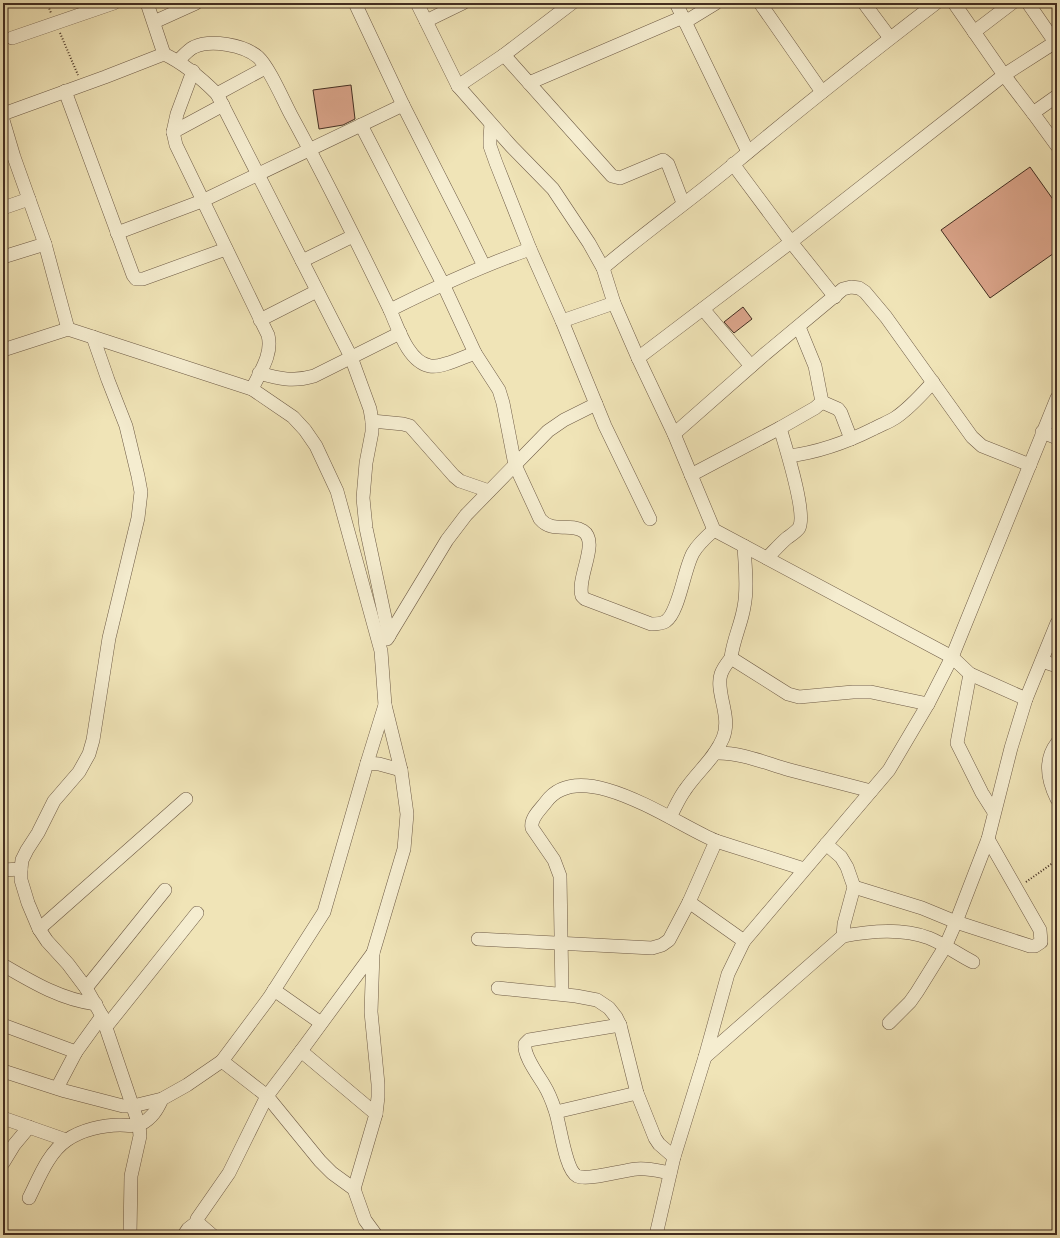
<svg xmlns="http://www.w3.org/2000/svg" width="1060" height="1238" viewBox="0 0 1060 1238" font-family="'Old Standard TT',serif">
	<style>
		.building { fill: #dba58b; stroke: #422d21 }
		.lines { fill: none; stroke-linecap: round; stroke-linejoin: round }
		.minor-casing { stroke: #6e5b46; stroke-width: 14 }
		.path { stroke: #422d21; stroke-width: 2; stroke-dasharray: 1 2; stroke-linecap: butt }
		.minor { stroke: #f5edd0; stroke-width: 13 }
	</style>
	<rect width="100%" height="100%" fill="#f0e4b7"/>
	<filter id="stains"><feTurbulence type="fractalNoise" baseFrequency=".005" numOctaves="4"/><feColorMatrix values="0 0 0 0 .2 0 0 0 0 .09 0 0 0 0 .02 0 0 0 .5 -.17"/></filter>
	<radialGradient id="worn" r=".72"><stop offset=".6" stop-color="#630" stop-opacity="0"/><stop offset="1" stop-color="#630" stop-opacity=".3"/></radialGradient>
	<g class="building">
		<path d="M351,85L355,119L343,125L319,129L313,90Z"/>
		<path d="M1030,167L1057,205V251L990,298L941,230Z"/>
		<path d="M743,307L752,319L734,333L724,322Z"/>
	</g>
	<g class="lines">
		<defs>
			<g id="minor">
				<path d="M147,3L164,54"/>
				<path d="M355,3L403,105L463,223L484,266"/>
				<path d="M417,3L458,86L511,146L553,189L589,243L603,268L614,303L638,358L674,434L714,530L952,657L970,674L1026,699"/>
				<path d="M676,3L748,152"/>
				<path d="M760,3L822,92"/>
				<path d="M864,3L890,38"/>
				<path d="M954,3L1004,75L1033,113L1057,146"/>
				<path d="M1028,3L1057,45"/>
				<path d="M426,21L463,3"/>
				<path d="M154,22L196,3"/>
				<path d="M685,22L716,3"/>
				<path d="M974,32L1012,3"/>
				<path d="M12,38L114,3"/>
				<path d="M504,55L612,176L620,178L663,160L668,164L683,203"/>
				<path d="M178,61C183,56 188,50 194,47C211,39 244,45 258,57C269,67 283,100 291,115C326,179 358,244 390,310"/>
				<path d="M193,71L177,114L173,132L176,145L268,335C273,354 260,372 252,389"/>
				<path d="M529,83L683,17"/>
				<path d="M458,86L504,55L572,3"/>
				<path d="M65,91L133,275L136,279H143L226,249"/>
				<path d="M217,94L265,68"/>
				<path d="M1033,113L1057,96"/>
				<path d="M3,114L105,77L164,54C185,64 201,78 217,94L351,357L370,409L372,421V432L366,463L363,498L366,528L389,636"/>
				<path d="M3,120L14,157L45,244L68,329"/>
				<path d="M491,124L490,137V146L496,163L530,249"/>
				<path d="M361,125L443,284L475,353C463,357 442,368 430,366C408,362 398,328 390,310C436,287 482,266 530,249L562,321L605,426L650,519"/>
				<path d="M173,132L223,105"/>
				<path d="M733,164L791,242L835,297"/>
				<path d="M3,208L29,199"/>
				<path d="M117,233L202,201L403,105"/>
				<path d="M3,257L45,244"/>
				<path d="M302,261L353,236"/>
				<path d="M603,268C645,232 691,200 734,164C800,109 867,56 936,3"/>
				<path d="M703,309L751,366"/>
				<path d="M260,320L317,291"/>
				<path d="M562,321L614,303"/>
				<path d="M93,337L108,380L126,426L138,476L141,492L138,518L109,638L93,740L89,754L79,772L54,801L38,833L27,850L22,860L21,869V880L28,903L39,929L47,941L68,964L86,988L102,1016L139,1125L140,1136L131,1176L130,1235"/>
				<path d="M3,350L68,329L252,389L293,417L305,430L316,446L337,491L381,651L385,705L367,763L324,912L269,998L222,1061L187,1085L162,1099L133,1106H123L65,1091L3,1071"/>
				<path d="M475,353L499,390L503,403L515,465L540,519C553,534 569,522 583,531C600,542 576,578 582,596L585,599L651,624C656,624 662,624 666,621C679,612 684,569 693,553C698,544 706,537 714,530"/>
				<path d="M638,358L791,242L1004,75L1057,41"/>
				<path d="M259,373C280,379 293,382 314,376L400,333"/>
				<path d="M822,402L838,409L841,413L851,439"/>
				<path d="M372,421L403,424L410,426L454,476L460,481L489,491"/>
				<path d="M1042,432L1057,438"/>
				<path d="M674,434L765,354L843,289L851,287L859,288L865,292L886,317L972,437L982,446L1030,465"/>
				<path d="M789,456C820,452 845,443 873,429C880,425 889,422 895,418C910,408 922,394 933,382"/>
				<path d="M691,475L780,428L815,408L822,402L815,366L799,327"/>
				<path d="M744,546C745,566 748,587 744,607C741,625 733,640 731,658L788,694L799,697L853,692H871L928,704"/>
				<path d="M767,558C774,551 780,544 787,538C791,535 796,532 799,528C807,514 785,445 780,428"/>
				<path d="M387,639L447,540L466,515L548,431L564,420L596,404"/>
				<path d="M1042,661L1057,666"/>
				<path d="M970,674L957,743L982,793L994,812"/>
				<path d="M1057,743C1044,760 1048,781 1057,799"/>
				<path d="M715,753C741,752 765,763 790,770C817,777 844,784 871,791"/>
				<path d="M367,763L379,764L401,770"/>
				<path d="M670,817C675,808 679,798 685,790C697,772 715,758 723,738C732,716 715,692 721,674C723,668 727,663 731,658"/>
				<path d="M716,841L804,869"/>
				<path d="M826,844L841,857L847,867L854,887L844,924L843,936"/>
				<path d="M3,870L21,869"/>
				<path d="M854,887L922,908L956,922L1030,946H1035L1041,942L1040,930L988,839"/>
				<path d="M39,929L186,799"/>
				<path d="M478,939L652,948L662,945L669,940L689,902L744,941"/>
				<path d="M373,953L404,849L407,814L401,770L385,705"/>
				<path d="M3,965C32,982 62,1000 96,1004"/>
				<path d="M86,988L165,890"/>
				<path d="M498,988L576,996L597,1000L609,1008L616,1017L620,1025L637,1093L655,1138L659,1144L674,1157"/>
				<path d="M274,990L321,1023"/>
				<path d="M562,994L560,876L554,860L532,828C530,818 540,810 546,802C581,754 676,825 716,841L689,902"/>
				<path d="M889,1023L910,1002L917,992L945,947L956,922L988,839L1011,748L1026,699L1057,623"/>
				<path d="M3,1025L76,1052"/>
				<path d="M620,1025L529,1040L525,1044C523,1055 538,1075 544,1085C549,1093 552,1101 555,1110C560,1123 565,1170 577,1176C588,1181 623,1170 637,1169C649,1168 659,1171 670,1173"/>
				<path d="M106,1027L197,913"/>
				<path d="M301,1051L376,1114L354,1189"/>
				<path d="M705,1057L843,936C872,931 901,928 929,938C944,944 959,955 973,962"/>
				<path d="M222,1061L267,1096L320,1161L332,1173L354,1189L365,1220L376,1235"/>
				<path d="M57,1088L76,1052L102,1016"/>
				<path d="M556,1112L637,1093"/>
				<path d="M3,1118L66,1140"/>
				<path d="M3,1163L14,1145L29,1127"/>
				<path d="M29,1198C39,1178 48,1153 67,1140C81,1130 103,1125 120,1125C126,1125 135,1127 141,1124C152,1118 157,1110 162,1099"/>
				<path d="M184,1235L188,1229L197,1222"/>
				<path d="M212,1235L197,1222V1219L229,1173L267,1096L301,1051L373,953L371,1012L378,1084V1097L376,1114"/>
				<path d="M656,1235L674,1157L705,1057L728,974L744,941L889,770L928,704L952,657L1057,398"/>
			</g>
		</defs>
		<use href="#minor" class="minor-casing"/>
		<g class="path">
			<path d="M47,3L51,13"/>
			<path d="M60,33L78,75"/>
			<path d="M1026,882L1057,860"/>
		</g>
		<use href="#minor" class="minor"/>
	</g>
	<rect width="1060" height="1238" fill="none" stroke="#f0e4b7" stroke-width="16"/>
	<rect x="4" y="4" width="1052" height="1230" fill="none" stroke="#422d21" stroke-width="2"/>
	<rect x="8" y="8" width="1044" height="1222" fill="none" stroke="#422d21"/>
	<rect width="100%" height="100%" filter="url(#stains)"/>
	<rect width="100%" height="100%" fill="url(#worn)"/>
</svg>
